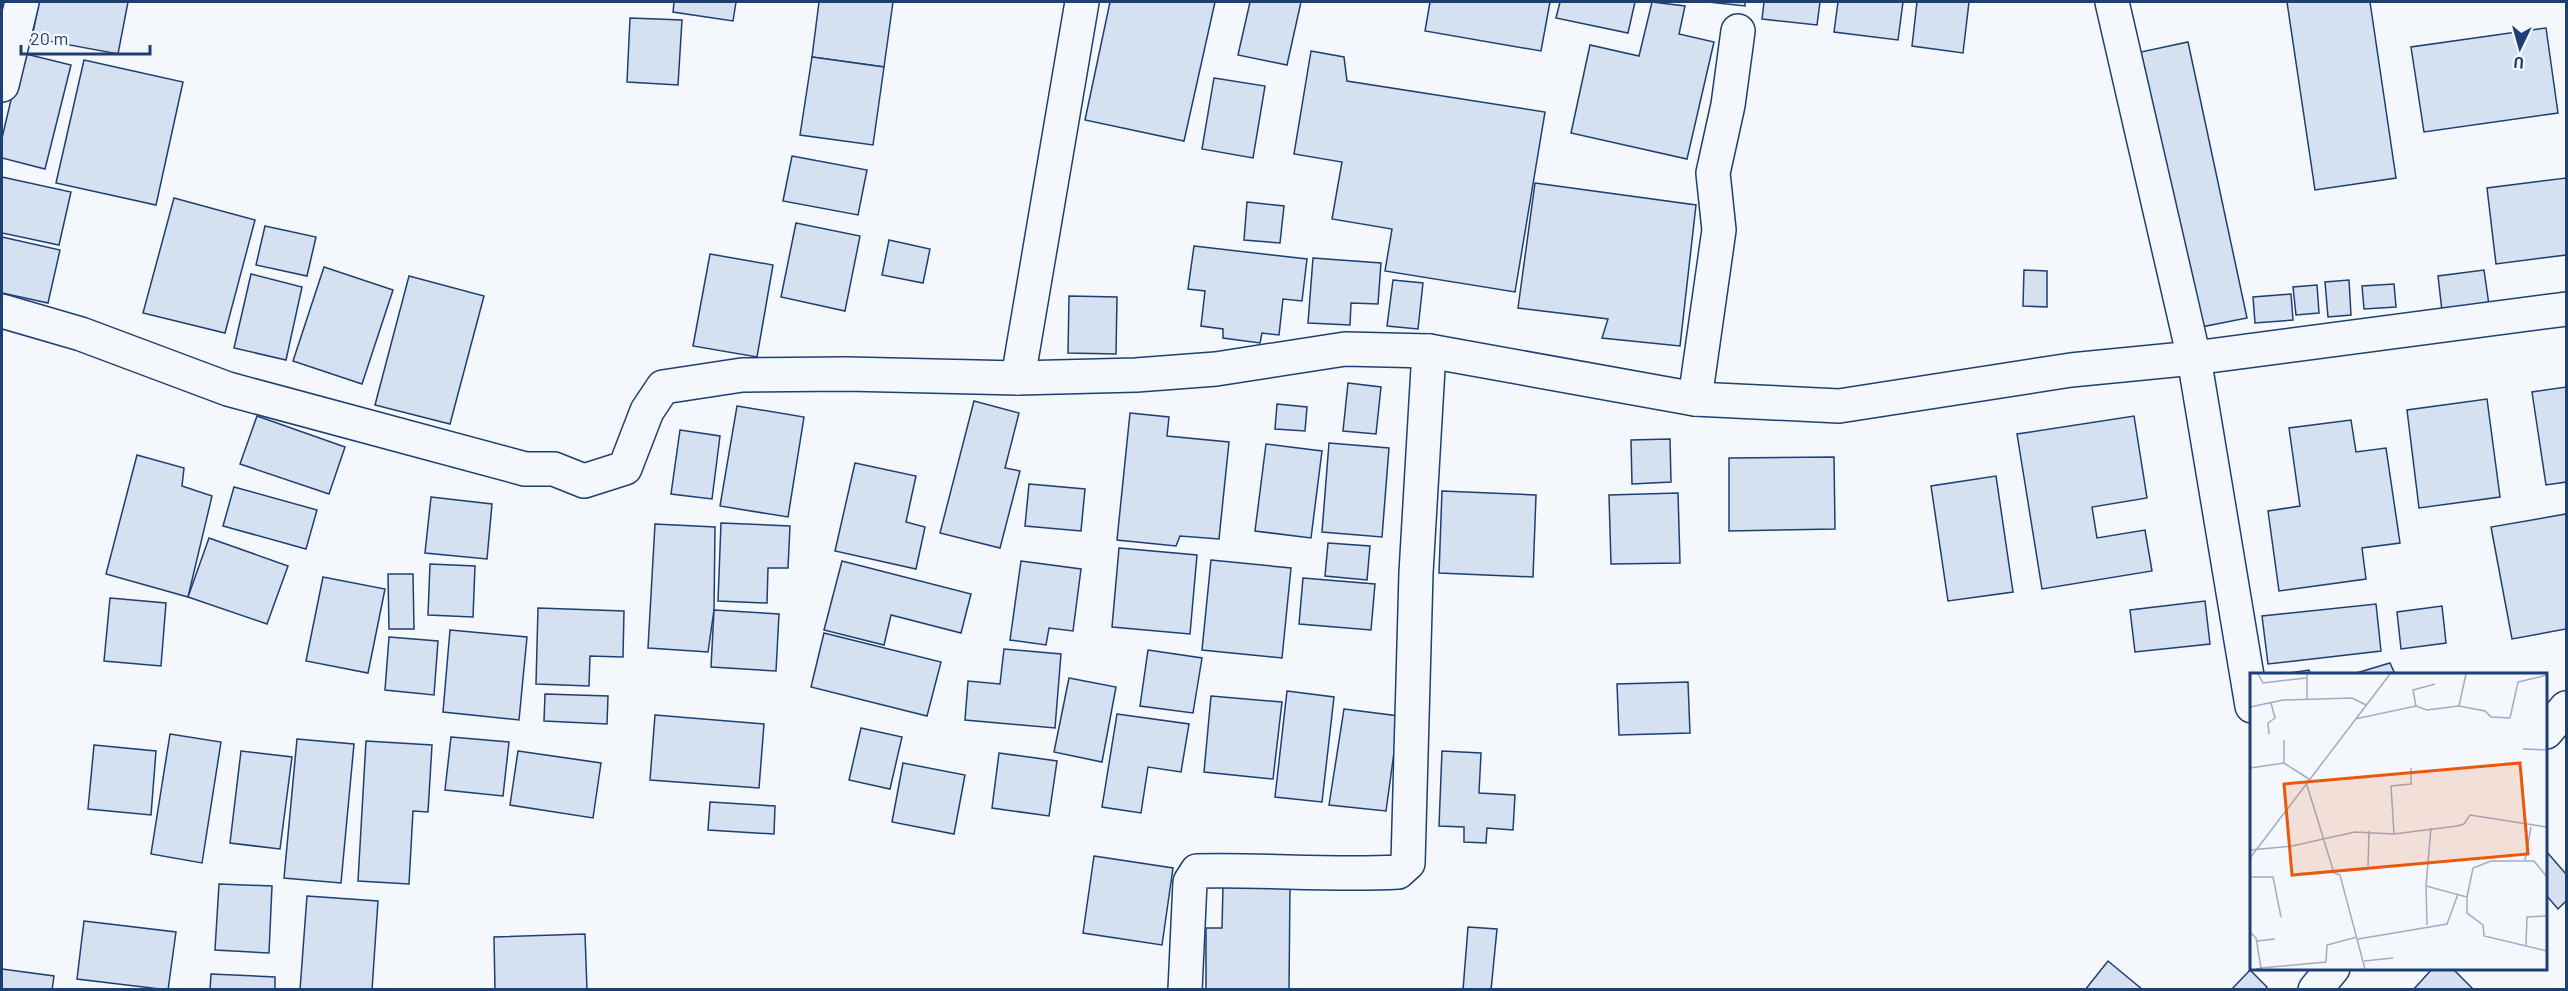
<svg xmlns="http://www.w3.org/2000/svg" width="2568" height="991" viewBox="0 0 2568 991" font-family="Barlow,sans-serif">
	<style>
		.building { fill: #d5e0f0; stroke: #1d3f73; stroke-width: 1.5 }
		.lines { fill: none; stroke-linecap: round; stroke-linejoin: round }
		.minor-casing { stroke: #1d3f73; stroke-width: 36 }
		.minor { stroke: #f4f7fb; stroke-width: 33 }
		.inset-road { fill: none; stroke: #9eadc5; stroke-width: 1.5 }
		.view { fill: #e8590c; fill-opacity: 0.15; stroke: #e8590c; stroke-width: 3 }
		.inset-edge { fill: none; stroke: #1d3f73; stroke-width: 3 }
	</style>
	<rect width="100%" height="100%" fill="#f4f7fb"/>
	<g class="building">
		<path d="M39,2H128L118,54L32,38Z"/>
		<path d="M674,2H736L733,21L673,12Z"/>
		<path d="M819,2H893L884,67L812,57Z"/>
		<path d="M1110,2H1215L1184,141L1085,120Z"/>
		<path d="M1250,2H1301L1287,65L1238,55Z"/>
		<path d="M1430,2H1550L1541,51L1425,31Z"/>
		<path d="M1560,2H1635L1628,33L1556,18Z"/>
		<path d="M1652,2L1685,6L1679,34L1714,42L1687,159L1571,133L1590,45L1639,56Z"/>
		<path d="M1708,2H1745V6Z"/>
		<path d="M1764,2H1820L1817,25L1762,19Z"/>
		<path d="M1838,2H1903L1898,40L1834,32Z"/>
		<path d="M1917,2H1969L1963,53L1912,46Z"/>
		<path d="M2287,2H2370L2396,178L2315,190Z"/>
		<path d="M630,18L682,20L678,85L627,82Z"/>
		<path d="M2546,28L2558,113L2424,132L2411,47Z"/>
		<path d="M2188,42L2247,318L2201,327L2141,52Z"/>
		<path d="M1311,51L1344,57L1347,81L1545,112L1515,292L1385,271L1392,229L1332,219L1342,162L1294,154Z"/>
		<path d="M22,53L71,65L45,169L2,158V138Z"/>
		<path d="M812,57L884,67L873,145L800,135Z"/>
		<path d="M84,60L183,82L156,205L56,183Z"/>
		<path d="M1214,78L1265,86L1253,158L1202,149Z"/>
		<path d="M792,156L867,170L858,215L783,201Z"/>
		<path d="M2,177L71,192L59,245L2,233Z"/>
		<path d="M2566,178V255L2496,264L2487,188Z"/>
		<path d="M1535,183L1696,205L1680,346L1602,338L1608,319L1518,308Z"/>
		<path d="M174,198L255,220L225,333L143,313Z"/>
		<path d="M1247,202L1284,206L1280,243L1244,240Z"/>
		<path d="M796,223L860,236L845,311L781,297Z"/>
		<path d="M265,226L316,237L307,276L256,265Z"/>
		<path d="M2,237L60,250L48,303L2,293Z"/>
		<path d="M889,240L930,249L923,283L882,275Z"/>
		<path d="M1194,246L1307,259L1302,301L1283,299L1279,335L1262,333L1260,343L1223,338V329L1201,326L1205,291L1188,289Z"/>
		<path d="M710,254L773,265L757,357L693,346Z"/>
		<path d="M1313,258L1381,263L1378,304L1351,303L1350,325L1308,323Z"/>
		<path d="M324,267L393,290L362,384L293,361Z"/>
		<path d="M2024,270L2047,271V307L2023,306Z"/>
		<path d="M2484,270L2489,305L2442,311L2438,276Z"/>
		<path d="M251,274L302,287L286,360L234,348Z"/>
		<path d="M409,276L484,296L450,424L375,405Z"/>
		<path d="M1393,280L1423,283L1418,329L1387,326Z"/>
		<path d="M2349,280L2351,315L2328,317L2325,282Z"/>
		<path d="M2394,284L2396,307L2364,309L2362,286Z"/>
		<path d="M2317,285L2319,313L2296,315L2293,287Z"/>
		<path d="M2291,294L2293,320L2255,323L2253,297Z"/>
		<path d="M1069,296L1117,297L1116,354L1068,353Z"/>
		<path d="M1348,383L1381,387L1376,434L1343,431Z"/>
		<path d="M2566,387V482L2546,485L2532,392Z"/>
		<path d="M2487,399L2500,497L2419,508L2407,410Z"/>
		<path d="M974,401L1019,413L1005,468L1020,471L1000,548L940,533Z"/>
		<path d="M1277,404L1307,407L1305,431L1275,429Z"/>
		<path d="M737,406L804,417L788,517L720,506Z"/>
		<path d="M1130,413L1169,417L1167,436L1229,442L1219,539L1180,536L1176,546L1117,540Z"/>
		<path d="M257,416L345,447L329,494L240,464Z"/>
		<path d="M2134,416L2147,498L2092,507L2097,538L2145,530L2152,571L2042,589L2017,434Z"/>
		<path d="M2351,420L2356,452L2386,448L2400,543L2362,548L2366,579L2279,591L2268,511L2300,506L2289,428Z"/>
		<path d="M680,430L720,436L712,499L671,494Z"/>
		<path d="M1670,439L1671,482L1632,484L1631,440Z"/>
		<path d="M1329,443L1389,448L1382,537L1322,532Z"/>
		<path d="M1266,444L1322,451L1311,538L1255,531Z"/>
		<path d="M137,455L184,468L182,486L212,496L188,597L106,574Z"/>
		<path d="M1834,457L1835,529L1729,531V458Z"/>
		<path d="M855,463L916,476L906,522L925,527L916,569L835,551Z"/>
		<path d="M1996,476L2013,592L1948,601L1931,486Z"/>
		<path d="M1029,484L1085,489L1081,531L1025,526Z"/>
		<path d="M234,487L317,510L306,549L223,526Z"/>
		<path d="M1442,491L1536,495L1533,577L1439,573Z"/>
		<path d="M1678,493L1680,563L1611,564L1609,495Z"/>
		<path d="M431,497L492,504L487,559L425,553Z"/>
		<path d="M2566,514V629L2512,639L2491,527Z"/>
		<path d="M721,523L790,526L788,568H768L767,603L718,601Z"/>
		<path d="M655,524L715,527L714,610L708,652L648,648Z"/>
		<path d="M209,538L288,566L267,624L188,597Z"/>
		<path d="M1328,543L1370,546L1367,580L1325,576Z"/>
		<path d="M1119,548L1197,555L1190,634L1112,627Z"/>
		<path d="M1211,560L1291,568L1282,658L1202,650Z"/>
		<path d="M842,561L971,594L961,633L891,615L884,645L824,630Z"/>
		<path d="M1021,561L1081,569L1073,631L1049,628L1046,645L1010,640Z"/>
		<path d="M430,564L475,566L473,617L428,615Z"/>
		<path d="M388,574H413L414,629H389Z"/>
		<path d="M323,577L385,589L368,673L306,661Z"/>
		<path d="M1303,578L1375,584L1371,630L1299,624Z"/>
		<path d="M110,598L166,603L161,666L104,661Z"/>
		<path d="M2205,601L2210,644L2135,652L2130,610Z"/>
		<path d="M2376,604L2381,651L2268,664L2262,616Z"/>
		<path d="M2442,606L2446,643L2401,649L2397,612Z"/>
		<path d="M538,608L624,611L623,657L590,656L589,686L536,684Z"/>
		<path d="M714,610L779,614L776,671L711,667Z"/>
		<path d="M450,630L527,637L519,720L443,712Z"/>
		<path d="M824,633L941,662L927,716L811,687Z"/>
		<path d="M389,637L438,641L434,695L385,690Z"/>
		<path d="M1004,649L1061,654L1055,728L965,720L968,681L1000,684Z"/>
		<path d="M1148,650L1202,658L1193,713L1140,706Z"/>
		<path d="M2390,663L2395,674H2353Z"/>
		<path d="M2309,670L2310,674H2282Z"/>
		<path d="M1069,678L1116,687L1102,762L1054,752Z"/>
		<path d="M1688,682L1690,733L1619,735L1617,684Z"/>
		<path d="M1287,691L1334,697L1322,802L1275,797Z"/>
		<path d="M545,694L608,696L607,724L544,721Z"/>
		<path d="M1211,696L1282,702L1273,779L1204,772Z"/>
		<path d="M1344,709L1399,716L1386,811L1329,805Z"/>
		<path d="M1117,714L1189,724L1181,772L1148,767L1141,813L1102,807Z"/>
		<path d="M655,715L764,724L759,788L650,780Z"/>
		<path d="M861,728L902,737L890,789L849,780Z"/>
		<path d="M170,734L221,742L202,863L151,854Z"/>
		<path d="M451,737L509,742L503,796L445,790Z"/>
		<path d="M297,739L354,744L341,883L284,878Z"/>
		<path d="M366,741L432,745L428,812L413,811L409,884L358,881Z"/>
		<path d="M94,745L156,751L151,815L88,809Z"/>
		<path d="M241,751L292,757L280,849L230,843Z"/>
		<path d="M518,751L601,763L593,818L510,805Z"/>
		<path d="M1442,751L1481,753L1479,793L1515,795L1513,830L1487,828L1486,843L1464,842V827L1439,826Z"/>
		<path d="M999,753L1057,761L1049,816L992,808Z"/>
		<path d="M903,763L965,775L954,834L892,822Z"/>
		<path d="M710,802L775,806L774,834L708,830Z"/>
		<path d="M2546,851L2566,874V901L2558,909L2546,895Z"/>
		<path d="M1094,856L1173,868L1162,945L1083,933Z"/>
		<path d="M219,884L272,886L269,953L215,950Z"/>
		<path d="M1223,886H1290L1289,990H1206V928H1222Z"/>
		<path d="M307,896L378,901L372,990H300Z"/>
		<path d="M84,921L176,932L168,990L77,979Z"/>
		<path d="M1468,927L1497,929L1491,990H1463Z"/>
		<path d="M585,934L587,990H495L494,937Z"/>
		<path d="M2108,961L2143,990H2085Z"/>
		<path d="M2433,968H2452L2474,990H2413Z"/>
		<path d="M2,969L54,976L52,990H2Z"/>
		<path d="M2250,970L2267,987L2265,990H2231Z"/>
		<path d="M211,974L275,977V990H210Z"/>
	</g>
	<g class="lines">
		<defs>
			<g id="minor">
				<path d="M2112,2L2194,358L2252,706"/>
				<path d="M2,85L22,2"/>
				<path d="M2,311L81,334L228,389L525,469H554L584,481L625,468L647,411L663,387L742,375L847,374L1018,378L1136,375L1216,369L1345,349L1429,351L1695,399L1839,406L2071,370L2194,358L2566,309"/>
				<path d="M1018,378L1082,2"/>
				<path d="M1695,399L1719,230L1713,173L1728,105L1738,31"/>
				<path d="M2546,732L2566,708"/>
				<path d="M1185,990L1190,882L1197,871C1264,869 1331,876 1398,872L1408,863L1416,573L1429,351"/>
				<path d="M2315,990L2333,968"/>
			</g>
		</defs>
		<use href="#minor" class="minor-casing"/>
		<use href="#minor" class="minor"/>
	</g>
	<g transform="translate(2250 673)">
		<rect width="297" height="297" fill="#f4f7fb"/>
		<path class="inset-road" d="M8,1L13,10L56,5M57,1V27M166,33L163,17L185,11M209,33L216,1M0,34L33,27L102,25L116,32M105,46L166,33L177,37L209,33L235,38L241,44L260,45L268,9L297,2M19,61L18,50L25,45L21,30M273,76L297,77M34,90V67M0,95L34,90L59,106M56,109L84,200L90,202L115,296M181,155L176,213L217,224V240L233,252L234,263L297,278M144,161L141,113L161,111V95M0,177L42,173L105,159L144,161L207,153L214,151L220,142L297,154M0,185L140,1M275,187L281,154M118,193L119,158M0,204H23L31,244M176,213L177,252M217,224L223,195L241,188H284L297,204M0,259L6,265L11,295L6,296M108,266L197,251L208,221M7,268L25,266M276,272L277,244L297,243M114,288L143,285M11,295L76,289L77,272L107,264"/>
		<path class="view" d="M270,90L278,181L42,202L34,111Z"/>
		<rect width="297" height="297" class="inset-edge"/>
	</g>
	<rect width="2568" height="991" fill="none" stroke="#1d3f73" stroke-width="6"/>
	<g transform="translate(2520 48) rotate(185)" stroke="#f4f7fb" stroke-width="4.5" paint-order="stroke">
	<path d="M0-4.5L10 22L0 15L-10 22Z" fill="#1d3f73"/>
	<text y="-9" font-size="16" font-weight="bold" text-anchor="middle" fill="#1d3f73">U</text>
	</g>
	<path d="M21 45v9h129v-9" fill="none" stroke="#1d3f73" stroke-width="3"/>
	<text x="30" y="45" font-size="18" fill="#1d3f73" stroke="#f4f7fb" stroke-width="4.5" paint-order="stroke">20 m</text>
</svg>
